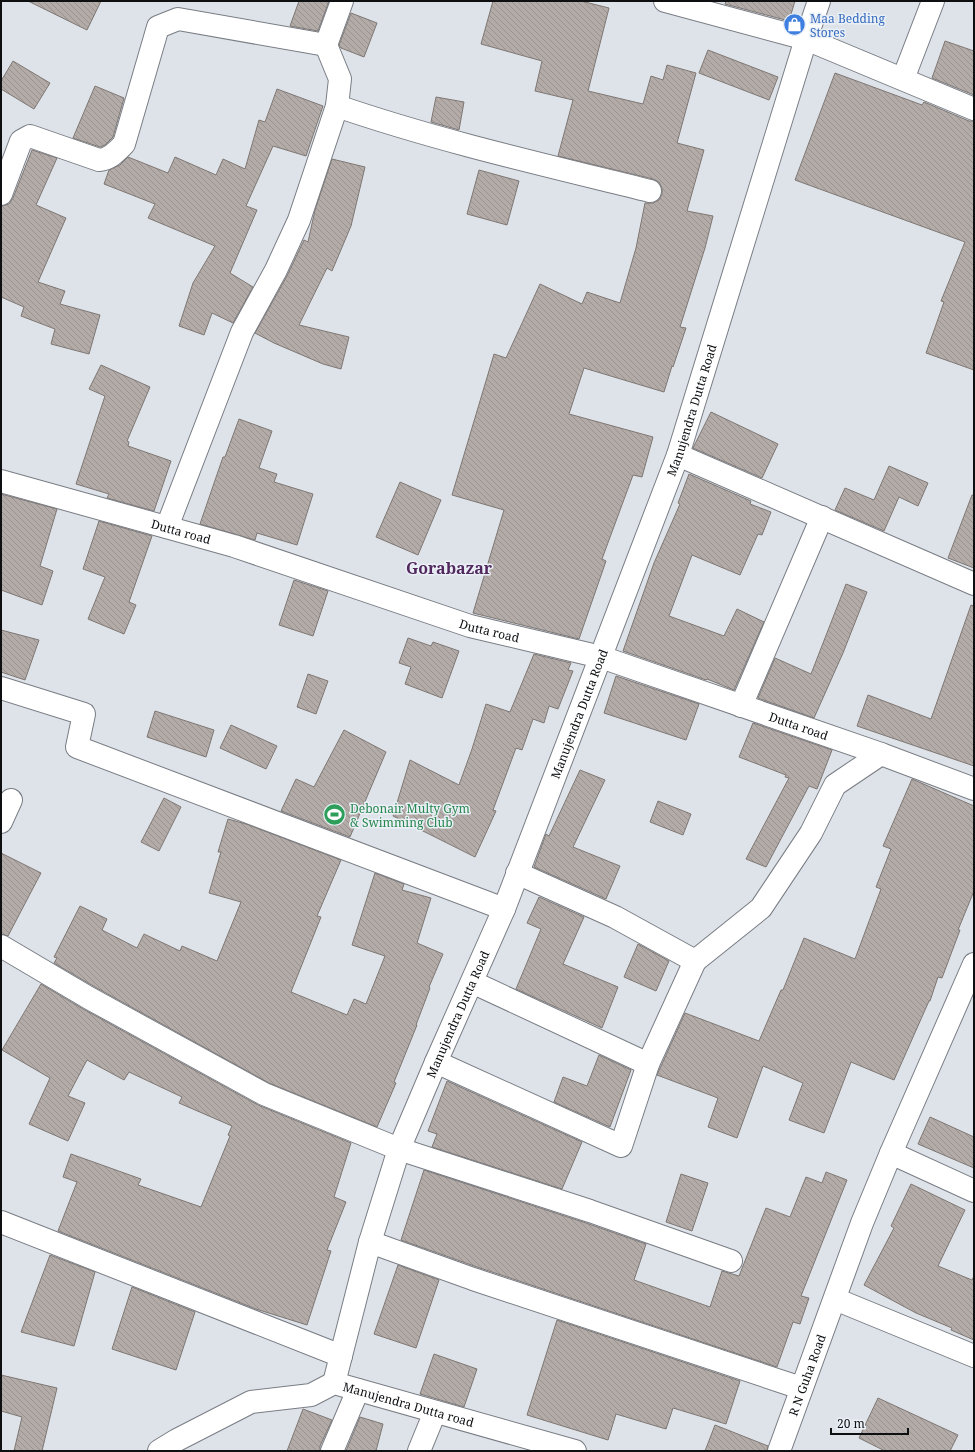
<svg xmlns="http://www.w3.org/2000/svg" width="975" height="1452" viewBox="0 0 975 1452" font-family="'Noto Serif',serif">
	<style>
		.building { fill: url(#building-back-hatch); stroke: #7e7773 }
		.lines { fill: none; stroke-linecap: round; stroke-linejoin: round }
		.minor-casing { stroke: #797d84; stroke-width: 24 }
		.tertiary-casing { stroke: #797d84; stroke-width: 24 }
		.minor { stroke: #fff; stroke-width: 22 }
		.tertiary { stroke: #fff; stroke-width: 22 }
		.labels { text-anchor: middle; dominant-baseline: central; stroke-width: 3; stroke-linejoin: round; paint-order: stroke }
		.shop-label { font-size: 12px; fill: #366cbe; stroke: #ebf0f7; text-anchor: start }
		.street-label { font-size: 12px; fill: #0d0f11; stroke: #ebf0f7 }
		.leisure-label { font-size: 12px; fill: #27864d; stroke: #ebf0f7; text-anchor: start }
		.district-label { font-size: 16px; font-weight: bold; fill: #50285e; stroke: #ebf0f7 }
	</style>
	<defs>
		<pattern id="building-back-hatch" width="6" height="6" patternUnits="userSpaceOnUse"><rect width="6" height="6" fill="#b3aba7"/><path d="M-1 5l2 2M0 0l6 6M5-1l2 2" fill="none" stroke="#99928f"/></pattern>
	</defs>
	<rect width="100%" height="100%" fill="#dee3ea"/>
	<g class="building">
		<path d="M28,1H101L87,30Z"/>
		<path d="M299,1H329L318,31L290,26Z"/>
		<path d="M493,1H581L609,8L588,91L643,104L651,76L663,80L667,65L696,73L677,143L704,150L687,211L713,216L705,248L680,327L686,328L673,367L672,366L664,392L584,368L569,414L653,437L642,477L633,475L602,559L606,561L579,639L473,613L504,510L452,495L494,354L506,358L540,284L582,304L587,292L620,303L636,248L645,203H653L659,200L662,194V188L659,182L653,179L558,156L573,100L535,91L542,61L481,44Z"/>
		<path d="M726,1H795L789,21L725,4Z"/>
		<path d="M351,13L377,23L364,57L341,48L339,45Z"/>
		<path d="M945,41L974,51V95L932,78Z"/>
		<path d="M708,50L778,77L769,100L699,73Z"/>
		<path d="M13,61L50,83L34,109L1,89V81Z"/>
		<path d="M835,73L922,105L924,102L969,121H974V370L926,353L944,302L941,301L965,242L795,180Z"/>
		<path d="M95,86L124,98L113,137L105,145L100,147L73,138Z"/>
		<path d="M277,89L323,106L306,156L273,146L246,206L257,210L230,273L253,287L233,323L212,313L204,335L179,326L193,283L215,246L148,218L155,204L104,184L109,170L120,165L128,157L168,173L175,157L216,175L223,159L245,169L259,120L265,122Z"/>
		<path d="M436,97L464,102L459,130L431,122Z"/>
		<path d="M32,150L57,158L36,205L66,218L38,282L65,291L60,304L100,315L89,354L51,344L55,329L21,316L24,307L1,297V206L9,204L13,198Z"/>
		<path d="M332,159L365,167L351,226L332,271L327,268L299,325L349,337L341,369L323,364L274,343L255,333L287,276L304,240L308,242L315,210Z"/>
		<path d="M479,170L519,181L507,225L467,214Z"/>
		<path d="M101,365L150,387L127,441L129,442L128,446L171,461L154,511L107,498L109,494L76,484L105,396L89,389Z"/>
		<path d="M711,412L778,444L762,478L693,448Z"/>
		<path d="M239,419L272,431L259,468L277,474L274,482L313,494L297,545L257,533L255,540L200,524L223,457H225Z"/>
		<path d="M889,466L928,483L918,506L899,497L884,531L835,510L845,488L874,500Z"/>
		<path d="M689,474L751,501L750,504L771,512L762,535L758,534L740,575L692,555L669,616L724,636L737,609L764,622L734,690L707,679L706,680L623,651L654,563L680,504L678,503Z"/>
		<path d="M400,482L441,500L418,555L376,537Z"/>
		<path d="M1,494L57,509L40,566L53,571L42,605L1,590Z"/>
		<path d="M972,495H974V568L948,558Z"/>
		<path d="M99,521L152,536L129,602L136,605L124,634L88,619L105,577L83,569Z"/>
		<path d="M294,580L328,591L313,636L279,625Z"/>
		<path d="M846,584L867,592L843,653L814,718L758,698L775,658L811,674Z"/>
		<path d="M971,605L974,606V766L857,726L868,695L931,719Z"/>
		<path d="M1,630L39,640L25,680L1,672Z"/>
		<path d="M408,638L431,646L433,642L459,651L442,698L405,684L411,667L399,663Z"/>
		<path d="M534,654L571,663L568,670L573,671L558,709L549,706L544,723L533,719L522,750L516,748L493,810L496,811L475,857L393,816L410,760L459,785L472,749L486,704L510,712Z"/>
		<path d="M308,674L328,681L316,714L297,707Z"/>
		<path d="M616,676L699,704L686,740L604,713Z"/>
		<path d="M155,711L214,730L206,757L147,737Z"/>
		<path d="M753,723L832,750L817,789L809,786L766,867L746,859L789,778L785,777L786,775L739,757Z"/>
		<path d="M231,725L277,746L266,769L220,748Z"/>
		<path d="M344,730L386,752L350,837L281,811L296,779L314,787Z"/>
		<path d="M580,770L605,780L573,847L620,866L606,899L534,867L546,834L549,836Z"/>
		<path d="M912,779L974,806V891L958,930H960L942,978L938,977L930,1001H929L894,1080L851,1062L824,1133L789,1120L803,1083L763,1066L737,1138L708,1127L718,1098L657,1075L685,1013L759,1041L781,990H783L804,938L855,959L881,889L876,887L891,849L883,846Z"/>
		<path d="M164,798L181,807L159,851L141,842Z"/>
		<path d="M658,801L691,814L683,835L650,822Z"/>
		<path d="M228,819L246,824L341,860L317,916L321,917L291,992L347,1015L354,999L366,1004L385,956L352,945L375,873L404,884L402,890L431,898L417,943L443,954L429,987L430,988L416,1025H417L394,1082L396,1083L377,1127L269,1083L95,987L54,963L57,958L54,957L80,906L107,919L102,930L137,948L144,934L180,951L182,946L217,961L241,902L209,893L221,852H218Z"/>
		<path d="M1,853L41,873L8,936L1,934Z"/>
		<path d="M539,897L584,917L563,964L618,987L602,1028L516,989L541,929L527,923Z"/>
		<path d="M638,944L669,961L656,991L624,977Z"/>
		<path d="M41,984L83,1009L258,1105L351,1143L334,1197L346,1202L327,1250L331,1251L307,1325L256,1309L58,1231L77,1182L63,1177L71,1154L141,1179L138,1185L201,1207L230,1136L228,1135L232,1126L179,1103L182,1097L129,1072L124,1080L87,1060L68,1096L85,1103L68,1141L29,1124L50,1078L2,1050Z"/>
		<path d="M599,1055L631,1070L610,1127L554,1102L563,1077L587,1086Z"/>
		<path d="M447,1081L582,1142L562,1189L432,1147L437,1134L428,1131Z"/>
		<path d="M930,1117L974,1137V1168L918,1144Z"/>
		<path d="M424,1170L586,1223L646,1244L634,1280L710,1307L722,1271L739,1276L766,1208L790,1217L806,1177L822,1183L826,1172L847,1180L801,1296L809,1298L800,1324L793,1322L777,1367L477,1267L401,1240Z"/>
		<path d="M681,1174L708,1183L692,1231L666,1222Z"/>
		<path d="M911,1184L965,1210L938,1266L972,1280L974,1276V1340L951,1330L952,1328L916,1313L864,1285L894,1228L891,1226Z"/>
		<path d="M50,1255L95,1272L74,1346L21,1332Z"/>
		<path d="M398,1265L439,1280L416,1348L374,1334Z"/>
		<path d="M132,1287L195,1312L176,1370L112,1349Z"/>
		<path d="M557,1320L740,1381L726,1424L673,1408L666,1429L616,1414L608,1440L527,1415Z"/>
		<path d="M434,1354L477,1369L464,1407L420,1394Z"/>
		<path d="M1,1375L57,1388L42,1451H14L22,1417L1,1411Z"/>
		<path d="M878,1398L958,1435L950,1451H885L859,1438Z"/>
		<path d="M303,1409L332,1420L320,1446V1451H287Z"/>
		<path d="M360,1417L383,1424L376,1451H346Z"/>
		<path d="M715,1425L768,1446L767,1451H705Z"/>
	</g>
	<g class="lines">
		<defs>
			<g id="minor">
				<path d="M665,1L806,39L974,109"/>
				<path d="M903,79L933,1"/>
				<path d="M337,106C439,141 545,165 650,191"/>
				<path d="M1,194L21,141L30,136L99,160C110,159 116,152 124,144L158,27L178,19L326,45L342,1"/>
				<path d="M678,455L974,584"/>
				<path id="s1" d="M1,481L234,546L470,626L601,657L881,754L974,789"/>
				<path d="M167,527L242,332L276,270L299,220L337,106L340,79L326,45"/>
				<path d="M1,688L84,714L77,747L504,909"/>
				<path d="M741,706L822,517"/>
				<path d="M1,822L11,800"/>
				<path d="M517,873L615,917L695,961L761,908L811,833L835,785L881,754"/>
				<path d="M1,946L89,998L264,1094L399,1149L590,1211L731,1261"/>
				<path d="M472,982L648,1064"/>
				<path d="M436,1062L621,1146L648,1064L695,961"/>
				<path d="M891,1153L974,1191"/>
				<path d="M1,1222L341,1356"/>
				<path d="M370,1242L473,1279L801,1388"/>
				<path d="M835,1299L974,1356"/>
				<path id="s2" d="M334,1383L370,1242L399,1149L436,1062L504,909L678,455L806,39L819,1"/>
				<path id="s3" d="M159,1451L177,1440L251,1402L311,1395L334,1383L575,1451"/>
				<path d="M332,1451L358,1390"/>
				<path d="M419,1451L435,1412"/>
			</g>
			<g id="tertiary">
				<path id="s4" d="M779,1451L862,1223L891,1153L974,964"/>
			</g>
		</defs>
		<use href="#minor" class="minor-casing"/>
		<use href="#tertiary" class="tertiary-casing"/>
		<use href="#minor" class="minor"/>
		<use href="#tertiary" class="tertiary"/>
	</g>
	<defs>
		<symbol id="shop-disc" viewBox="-11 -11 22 22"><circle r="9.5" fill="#3f7fe0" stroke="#ebf0f7"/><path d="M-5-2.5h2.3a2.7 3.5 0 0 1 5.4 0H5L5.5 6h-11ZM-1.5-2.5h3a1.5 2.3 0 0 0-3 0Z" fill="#fff"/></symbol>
		<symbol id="stadium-disc" viewBox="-11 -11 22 22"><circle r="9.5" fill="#2e9e5b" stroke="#ebf0f7"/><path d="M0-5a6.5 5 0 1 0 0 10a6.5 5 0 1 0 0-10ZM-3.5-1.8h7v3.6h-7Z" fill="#fff"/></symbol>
	</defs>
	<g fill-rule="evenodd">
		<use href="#shop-disc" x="782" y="12" width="25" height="25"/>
		<use href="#stadium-disc" x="322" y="802" width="25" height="25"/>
	</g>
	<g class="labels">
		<g class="shop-label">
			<text x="810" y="18">Maa Bedding<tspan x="810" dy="14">Stores</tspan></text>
		</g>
		<g class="street-label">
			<text stroke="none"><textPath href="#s2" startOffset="1038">Manujendra Dutta Road</textPath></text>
			<text stroke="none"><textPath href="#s1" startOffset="187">Dutta road</textPath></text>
			<text stroke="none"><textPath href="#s1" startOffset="511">Dutta road</textPath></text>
			<text stroke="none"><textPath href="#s2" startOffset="714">Manujendra Dutta Road</textPath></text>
			<text stroke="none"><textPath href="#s1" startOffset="835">Dutta road</textPath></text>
			<text stroke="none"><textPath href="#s2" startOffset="390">Manujendra Dutta Road</textPath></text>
			<text stroke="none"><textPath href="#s4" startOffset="81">R N Guha Road</textPath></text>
			<text stroke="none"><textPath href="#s3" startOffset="268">Manujendra Dutta road</textPath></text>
		</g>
		<g class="leisure-label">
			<text x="350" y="808">Debonair Multy Gym<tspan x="350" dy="14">&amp; Swimming Club</tspan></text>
		</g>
		<g class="district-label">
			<text x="449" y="568">Gorabazar</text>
		</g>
	</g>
	<rect width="975" height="1452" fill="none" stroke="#0d0f11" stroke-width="4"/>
	<path d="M831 1428v6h77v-6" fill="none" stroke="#0d0f11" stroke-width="2"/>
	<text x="837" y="1428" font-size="12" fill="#0d0f11" stroke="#ebf0f7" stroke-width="3" paint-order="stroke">20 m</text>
</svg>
